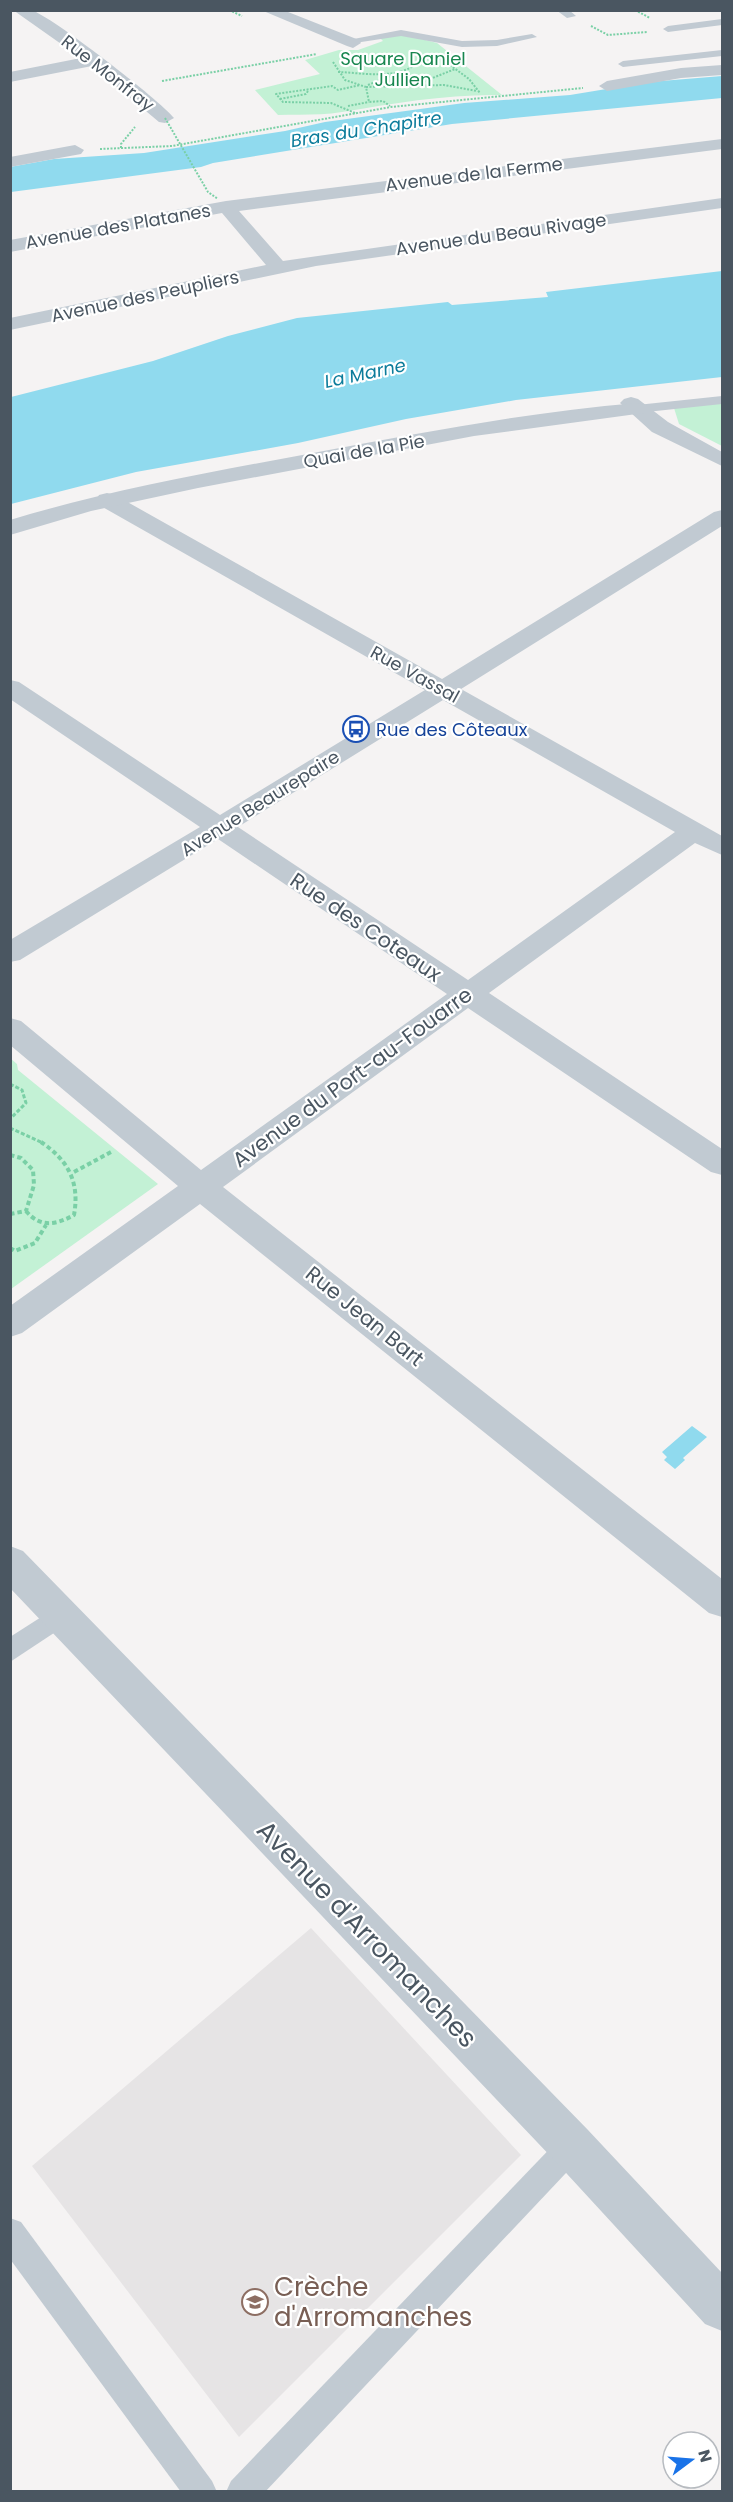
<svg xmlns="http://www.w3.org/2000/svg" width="733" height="2502" viewBox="0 0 733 2502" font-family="Poppins,sans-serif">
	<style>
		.education { fill: #e6e4e5 }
		.green { fill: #c3f1d5 }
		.water { fill: #90daee }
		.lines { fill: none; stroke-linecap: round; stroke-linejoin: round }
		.path-far2 { stroke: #7ad0a6; stroke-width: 2; stroke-dasharray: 2 1.5; stroke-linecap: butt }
		.path-far1 { stroke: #7ad0a6; stroke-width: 3; stroke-dasharray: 4 2; stroke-linecap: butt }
		.path { stroke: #7ad0a6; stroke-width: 4; stroke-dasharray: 4.5 3; stroke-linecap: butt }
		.service { fill: #c1cad2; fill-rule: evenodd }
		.minor { fill: #c1cad2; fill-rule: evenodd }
		.tertiary { fill: #c1cad2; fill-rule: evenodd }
		.path-bridge { stroke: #7ad0a6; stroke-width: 2; stroke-dasharray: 2 1.5; stroke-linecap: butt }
		.labels { text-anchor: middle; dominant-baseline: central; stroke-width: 4.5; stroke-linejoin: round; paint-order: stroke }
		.far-park-label { font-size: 18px; fill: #17864f; stroke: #fff }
		.far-street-label { font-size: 18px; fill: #4a5661; stroke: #fff }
		.far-water-label { font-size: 18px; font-style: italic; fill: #0c7c9b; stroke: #fff }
		.far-transit-label { font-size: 18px; fill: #164399; stroke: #fff; text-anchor: start }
		.street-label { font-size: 21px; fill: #4a5661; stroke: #fff }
		.near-street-label { font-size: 26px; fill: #4a5661; stroke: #fff }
		.near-education-label { font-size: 26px; fill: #785e54; stroke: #fff; text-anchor: start }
	</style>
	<rect width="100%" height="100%" fill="#f5f3f3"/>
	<path class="education" d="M311,1928L521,2155L239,2437L32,2166Z"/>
	<g class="green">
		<path d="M406,35L437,43L502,95C448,94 395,103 342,112C321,116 299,114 278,115L255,90L320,74L305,60L339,50H358L383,41L379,37Z"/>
		<path d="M722,403V446L679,424L674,408Z"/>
		<path d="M10,1058L17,1064L18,1070L158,1184L11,1289Z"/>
	</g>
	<g class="water">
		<path d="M722,76V98L452,124L213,163L201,167L11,192L10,167L54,159L144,153L285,131L325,122L464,103L570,95L649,82Z"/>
		<path d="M722,271V377L516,400L406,419L298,443L136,472L11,504V397L153,361L228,336L297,318L448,302L452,305L548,297L546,292Z"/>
		<path d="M692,1426L707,1437L683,1458L685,1460L675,1469L664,1460L667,1457L662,1452Z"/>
	</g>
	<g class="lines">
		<g class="path-far2">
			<path d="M229,10L242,16"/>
			<path d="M635,10L650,18"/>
			<path d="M591,26L608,35L647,32"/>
			<path d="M333,62L345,80L366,87L369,102L383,101L390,106"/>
			<path d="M450,65L469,79L480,93"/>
			<path d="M338,72C366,73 401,81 422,59"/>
			<path d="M162,81L317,54"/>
			<path d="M420,83L455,69"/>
			<path d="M368,85L397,73"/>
			<path d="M366,87L444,85L477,91"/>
			<path d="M280,99L306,94L308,91"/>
			<path d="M348,106L369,102"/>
			<path d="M355,113L331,103L283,102L276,94L332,86L338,90L360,85"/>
			<path d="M121,148V144L135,127"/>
			<path d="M100,149L172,146L391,107L583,88"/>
		</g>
		<g class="path-far1">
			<path d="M10,1084L22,1090L26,1103L10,1119"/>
			<path d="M10,1128L43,1143"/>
		</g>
		<g class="path">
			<path d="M10,1155L21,1158L33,1170L34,1185L26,1211"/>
			<path d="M74,1172L111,1152"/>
			<path d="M26,1211C40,1228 56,1225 74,1215C80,1182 68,1160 41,1142"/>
			<path d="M10,1214L26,1211"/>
			<path d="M10,1248L15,1251L35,1243L46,1225"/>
		</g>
		<g class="service">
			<path d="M556,10H569L576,16L567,18Z"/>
			<path d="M722,19V25L668,32L663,29L668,26Z"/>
			<path d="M401,30L462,41L497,40L532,34L537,37L497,46L462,47L401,36L348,44L343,41Z"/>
			<path d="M722,50V56L623,67L618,64L623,61Z"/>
			<path d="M722,396V404L637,413L630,409L637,405Z"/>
			<path d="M60,1605L69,1609L72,1616L69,1623L10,1662V1637Z"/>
			<path d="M572,2132L582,2136L586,2146L582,2156L265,2492H226L231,2481L562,2136Z"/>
			<path d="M10,2218L21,2222L212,2481L217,2492H181L10,2259Z"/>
		</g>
		<g class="minor">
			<path d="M13,10C18,10 26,9 31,10C50,15 161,101 174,118L165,123L159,122L92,66L10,82V72L81,58Z"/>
			<path d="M261,10H283L359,40L361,43L353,48L347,46Z"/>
			<path d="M722,65V75L681,78L607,91L599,86L607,81L681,68Z"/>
			<path d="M722,139V149L239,211L283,261L722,198V208L316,266L10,330V318L266,265L222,213L10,252V240L226,201Z"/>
			<path d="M75,145L84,150L81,154L10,167V157Z"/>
			<path d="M631,397L638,399L668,422L722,452V466L652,432L620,403L624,399Z"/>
			<path d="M107,493L115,495L442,679L714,512L722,510V526L461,689L722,836V855L695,843L489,993L722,1149V1175L711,1172L468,1008L223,1187L722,1579V1617L709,1613L200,1204L22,1333L10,1337V1306L178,1186L10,1045V1018L21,1021L201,1170L447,994L218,839L20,960L10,962V940L200,827L10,699V680L19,682L220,815L425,690L99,505L96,500L99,495ZM443,700L675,832L468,980L238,827Z"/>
			<path d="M10,1546L23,1551L588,2130L722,2273V2331L705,2324L556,2162L10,1588Z"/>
		</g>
		<path class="tertiary" d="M637,403L644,405L648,409L644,413L474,436L198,488L91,511L10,535V520C109,490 211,472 313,453C421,433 528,412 637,403Z"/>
		<path class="path-bridge" d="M165,118L208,192L218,199"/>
	</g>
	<defs>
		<symbol id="bus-ring" viewBox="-11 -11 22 22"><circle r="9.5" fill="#fff" stroke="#1a4fb4" stroke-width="1.5"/><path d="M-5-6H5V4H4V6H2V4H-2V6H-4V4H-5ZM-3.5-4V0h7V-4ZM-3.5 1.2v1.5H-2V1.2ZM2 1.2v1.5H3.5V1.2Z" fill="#1a4fb4"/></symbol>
		<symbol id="school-ring" viewBox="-11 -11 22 22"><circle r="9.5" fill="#fff" stroke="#8d6e63" stroke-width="1.5"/><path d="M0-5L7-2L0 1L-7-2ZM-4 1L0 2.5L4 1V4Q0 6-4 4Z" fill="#8d6e63"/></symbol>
	</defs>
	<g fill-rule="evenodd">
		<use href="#bus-ring" x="341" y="714" width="30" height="30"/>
		<use href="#school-ring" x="240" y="2287" width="30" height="30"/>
	</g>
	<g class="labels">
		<g class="far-park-label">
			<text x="403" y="58">Square Daniel<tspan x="403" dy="21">Jullien</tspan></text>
		</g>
		<g class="far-street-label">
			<text transform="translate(108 73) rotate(38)">Rue Monfray</text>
			<text transform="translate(474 174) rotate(-7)">Avenue de la Ferme</text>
			<text transform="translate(118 226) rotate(-10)">Avenue des Platanes</text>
			<text transform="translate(501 234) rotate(-8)">Avenue du Beau Rivage</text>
			<text transform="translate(145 296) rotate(-12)">Avenue des Peupliers</text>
			<text transform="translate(364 451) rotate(-10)">Quai de la Pie</text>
			<text transform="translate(415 674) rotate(29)">Rue Vassal</text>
			<text transform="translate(260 803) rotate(-32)">Avenue Beaurepaire</text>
		</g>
		<g class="far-water-label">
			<text transform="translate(366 129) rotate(-9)">Bras du Chapitre</text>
			<text transform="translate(365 373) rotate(-12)">La Marne</text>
		</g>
		<g class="far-transit-label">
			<text x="376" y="729">Rue des Côteaux</text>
		</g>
		<g class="street-label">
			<text transform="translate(366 927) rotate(34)">Rue des Coteaux</text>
			<text transform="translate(352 1077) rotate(-36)">Avenue du Port-au-Fouarre</text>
			<text transform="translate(365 1316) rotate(39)">Rue Jean Bart</text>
		</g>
		<g class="near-street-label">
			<text transform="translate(367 1934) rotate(46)">Avenue d'Arromanches</text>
		</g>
		<g class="near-education-label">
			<text x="274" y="2287">Crèche<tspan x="274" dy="30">d'Arromanches</tspan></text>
		</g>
	</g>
	<rect width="733" height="2502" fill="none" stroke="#4a5661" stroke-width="24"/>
	<g transform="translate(691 2460) rotate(74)"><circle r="28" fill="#ffffff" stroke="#b7bbc0" stroke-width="1.5"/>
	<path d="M0-4.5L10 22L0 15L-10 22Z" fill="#1a73e8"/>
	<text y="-9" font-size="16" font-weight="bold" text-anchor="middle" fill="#4a5661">N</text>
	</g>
</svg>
